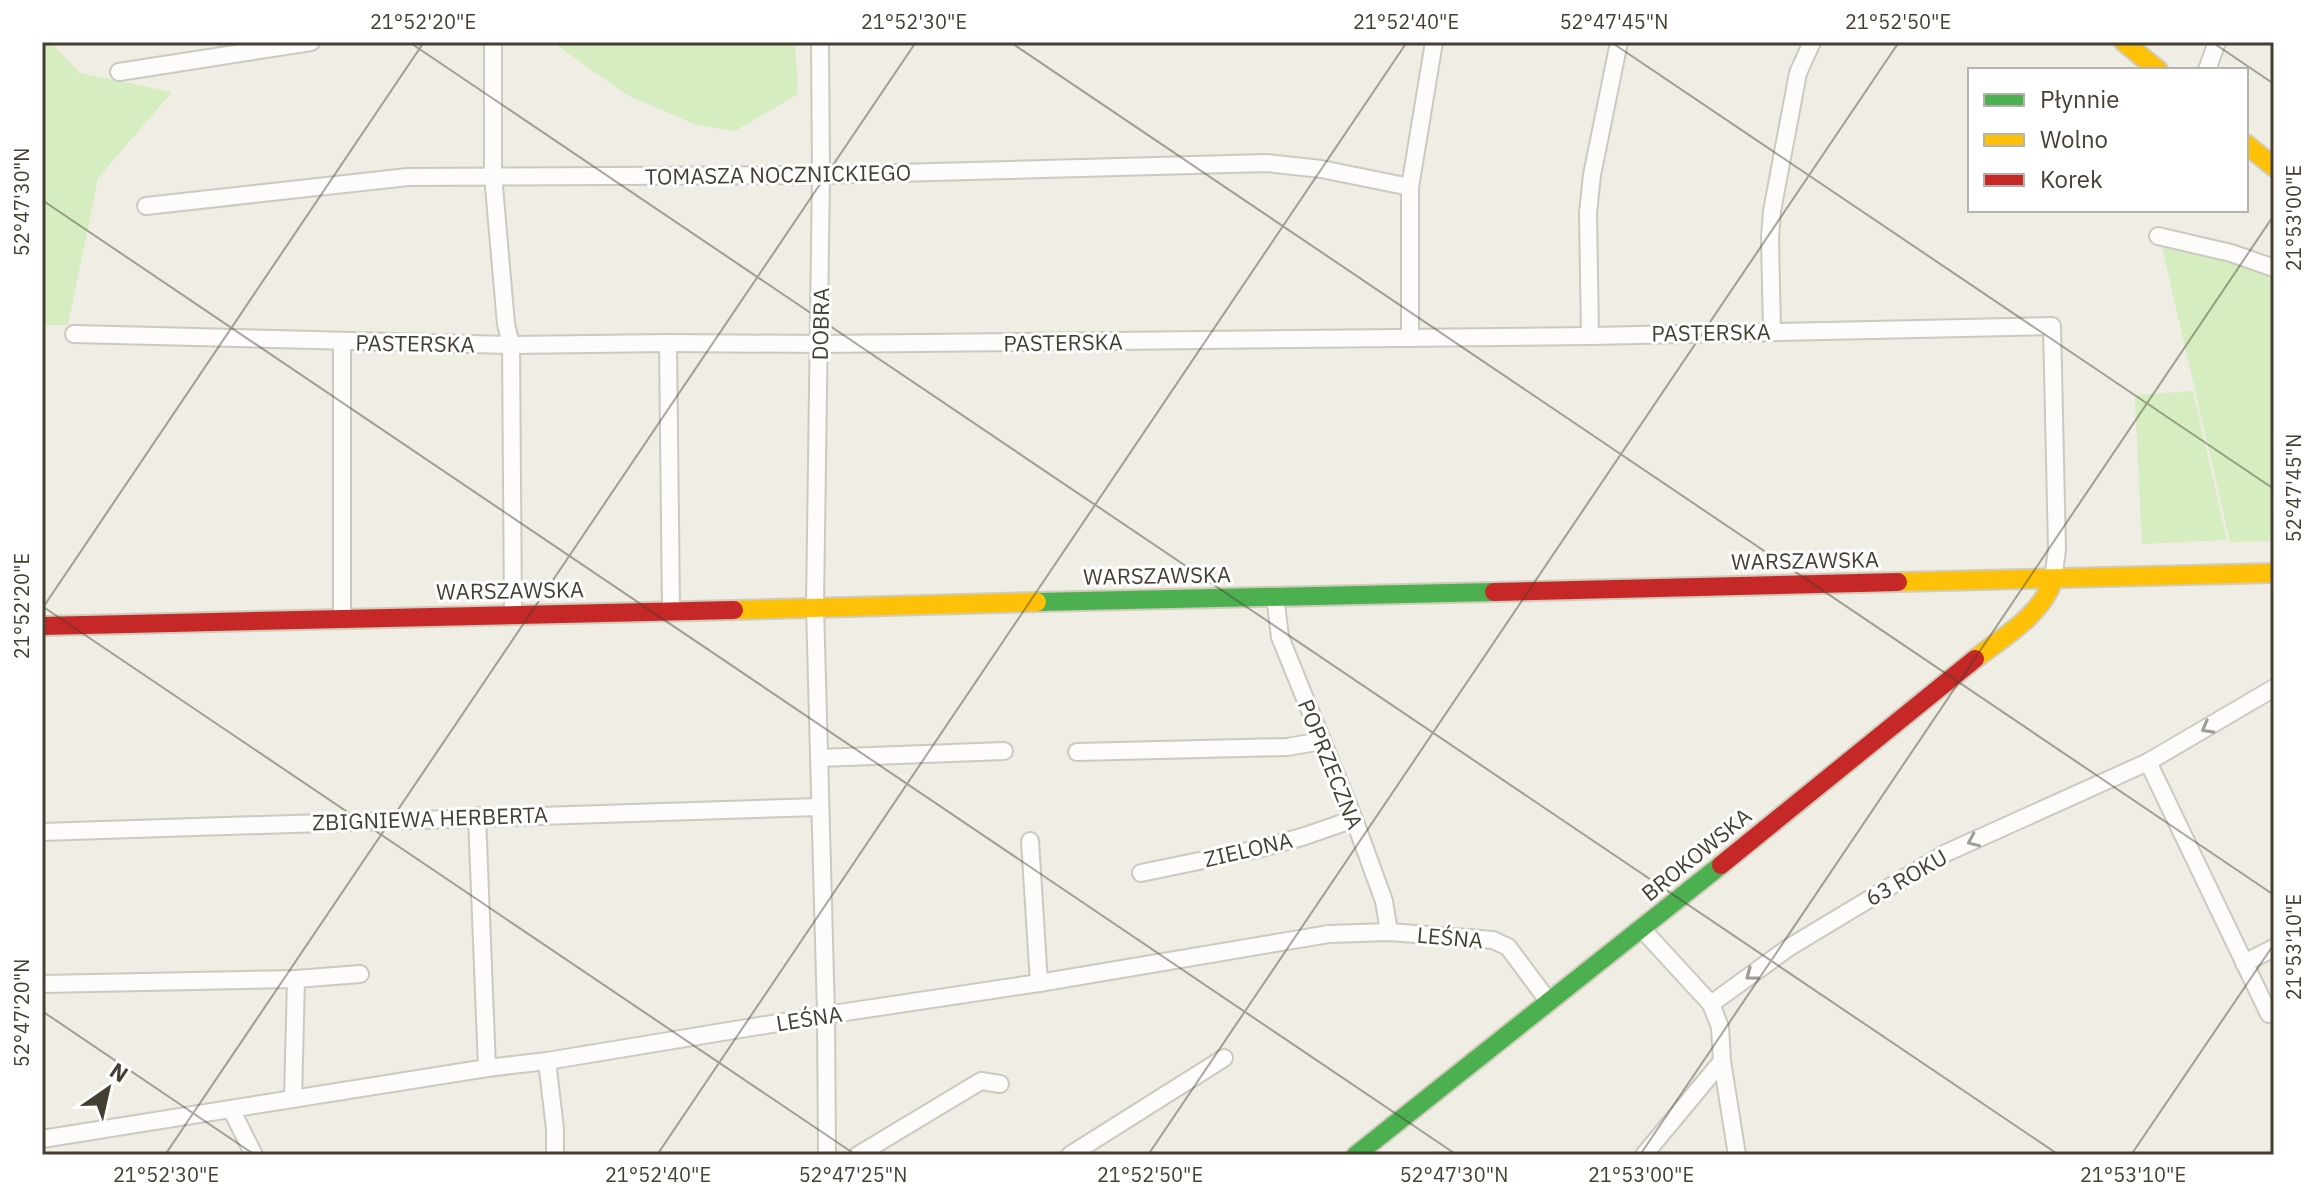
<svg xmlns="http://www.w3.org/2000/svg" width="2316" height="1197" viewBox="0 0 2316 1197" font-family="'IBM Plex Sans',sans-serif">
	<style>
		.green { fill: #d5edc0 }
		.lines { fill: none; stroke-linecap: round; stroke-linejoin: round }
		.street-casing { stroke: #cbc9c0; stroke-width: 20 }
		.fast-casing { stroke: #cfccba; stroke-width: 22 }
		.slow-casing { stroke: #cfccba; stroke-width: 22 }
		.jam-casing { stroke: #cfccba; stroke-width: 22 }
		.street { stroke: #fdfcfb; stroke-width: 16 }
		.fast { stroke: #4caf50; stroke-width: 18 }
		.slow { stroke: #ffc107; stroke-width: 18 }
		.jam { stroke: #c62828; stroke-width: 18 }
		.oneway { stroke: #a09e96 }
		.ticks { fill: none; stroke: #443f31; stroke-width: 2; stroke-opacity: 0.45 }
		.labels { text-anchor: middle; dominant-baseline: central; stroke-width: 6; stroke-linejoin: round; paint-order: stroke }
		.street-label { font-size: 22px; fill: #443f31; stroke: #fff }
		.neatline { fill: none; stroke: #443f31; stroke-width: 3 }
		.ticks-label { font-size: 20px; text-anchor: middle; fill: #443f31 }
	</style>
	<rect width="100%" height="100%" fill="#efede4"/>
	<g class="green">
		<path d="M42,42H50L80,73L172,92L98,178L68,325H42Z"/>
		<path d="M552,42H795L798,94L735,131L697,125L629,96Z"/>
		<path d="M2162,247L2238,264L2274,277V541L2230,542Z"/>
		<path d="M2193,391L2227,540L2142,544L2135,399L2138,395Z"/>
	</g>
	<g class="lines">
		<defs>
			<g id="street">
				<path d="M493,42V175L506,324L511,345L513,614"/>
				<path d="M820,42L821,175L815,606L826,1015L827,1155"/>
				<path d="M2207,70L2217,42"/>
				<path d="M119,72L311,42"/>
				<path d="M146,206L408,177L821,175L1267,163L1321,169L1410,187"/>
				<path d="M2158,236L2231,253L2274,268"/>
				<path d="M1772,331L1770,238L1772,211L1798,73L1812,42"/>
				<path d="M74,334L511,345L668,343L820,344L1590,336L2052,326L2057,549L2053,580"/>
				<path d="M1590,336L1588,213L1592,175L1619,42"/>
				<path d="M1410,338V187L1434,42"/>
				<path d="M342,341V618"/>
				<path d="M668,343L671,610"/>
				<path d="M1275,596L1280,637L1354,819L1384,901L1389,932"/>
				<path d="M1077,752L1287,747L1322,741"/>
				<path d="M819,758L1004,751"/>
				<path d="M2148,762L2269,1014"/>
				<path d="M477,816L487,1068"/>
				<path d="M42,832L819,807"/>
				<path d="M1030,841L1039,983"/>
				<path d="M1141,873L1262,848L1305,836L1354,819"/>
				<path d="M1642,929L1711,1004L1720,1027L1722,1061L1737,1155"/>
				<path d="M2244,963L2274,948"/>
				<path d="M42,984L296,979L360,974"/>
				<path d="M1711,1004L1788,948L1946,853L2148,762L2274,688"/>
				<path d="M547,1061L555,1129V1155"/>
				<path d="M293,1099L296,979"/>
				<path d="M231,1109L254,1155"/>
				<path d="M42,1139L487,1068L547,1061L826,1015L1039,983L1329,934L1389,932L1493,940L1508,947L1549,1002"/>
				<path d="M858,1155L981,1081L1000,1084"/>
				<path d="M1070,1155L1224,1058"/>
				<path d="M1644,1155L1722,1061"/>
			</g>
			<g id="fast">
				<path d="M1037,602L1494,592"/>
				<path d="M1356,1155L1721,865"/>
			</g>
			<g id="slow">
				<path d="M2124,42L2158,70"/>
				<path d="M2246,144L2274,167"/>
				<path d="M1898,582L2274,573"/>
				<path d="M734,610L1037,602"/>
				<path d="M1975,659C2003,637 2042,615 2053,580"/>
			</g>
			<g id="jam">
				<path d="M1494,592L1898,582"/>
				<path d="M42,626L734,610"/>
				<path d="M1721,865L1975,659"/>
			</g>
		</defs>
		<use href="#street" class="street-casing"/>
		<use href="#fast" class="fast-casing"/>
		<use href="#slow" class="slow-casing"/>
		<use href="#jam" class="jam-casing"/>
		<use href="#street" class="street"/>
		<use href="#fast" class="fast"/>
		<use href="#slow" class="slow"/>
		<use href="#jam" class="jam"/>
	</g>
	<defs><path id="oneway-chevron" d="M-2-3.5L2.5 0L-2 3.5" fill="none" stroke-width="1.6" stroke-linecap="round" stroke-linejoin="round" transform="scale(2)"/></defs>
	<g class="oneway">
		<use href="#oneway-chevron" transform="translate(2207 728) rotate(151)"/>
		<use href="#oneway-chevron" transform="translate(1973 841) rotate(156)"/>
		<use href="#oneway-chevron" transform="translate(1751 975) rotate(143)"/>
	</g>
	<path class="ticks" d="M409,42L2059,1155M1010,42L2274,895M1611,42L2274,489M2212,42L2274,84M42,200L1457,1155M42,606L856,1155M42,609L424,42M42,1011L255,1155M165,1155L916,42M657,1155L1407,42M1148,1155L1899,42M1640,1155L2274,215M2131,1155L2274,944"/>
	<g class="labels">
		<g class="street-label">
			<text transform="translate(778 174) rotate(-1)">TOMASZA NOCZNICKIEGO</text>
			<text transform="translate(820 324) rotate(-89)">DOBRA</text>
			<text transform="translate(1711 332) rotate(-1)">PASTERSKA</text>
			<text transform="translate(1063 342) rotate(-1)">PASTERSKA</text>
			<text transform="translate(415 343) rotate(1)">PASTERSKA</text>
			<text transform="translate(1805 560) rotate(-1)">WARSZAWSKA</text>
			<text transform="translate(1157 575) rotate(-1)">WARSZAWSKA</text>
			<text transform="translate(510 590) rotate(-1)">WARSZAWSKA</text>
			<text transform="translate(1331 764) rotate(68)">POPRZECZNA</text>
			<text transform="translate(430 818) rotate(-2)">ZBIGNIEWA HERBERTA</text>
			<text transform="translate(1248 849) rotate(-13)">ZIELONA</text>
			<text transform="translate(1696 854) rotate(-39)">BROKOWSKA</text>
			<text transform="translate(1906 877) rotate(-30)">63 ROKU</text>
			<text transform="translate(1450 937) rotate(5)">LEŚNA</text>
			<text transform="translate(809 1018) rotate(-9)">LEŚNA</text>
		</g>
	</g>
	<rect width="2316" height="1197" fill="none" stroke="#ffffff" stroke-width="88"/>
	<rect x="1968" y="68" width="280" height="144" fill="#ffffff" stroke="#b4b2ad" stroke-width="2"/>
	<rect x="1984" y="94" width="40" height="12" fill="#4caf50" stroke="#b4b2ad" stroke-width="2"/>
	<text x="2040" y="108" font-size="24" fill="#443f31">Płynnie</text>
	<rect x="1984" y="134" width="40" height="12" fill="#ffc107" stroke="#b4b2ad" stroke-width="2"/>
	<text x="2040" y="148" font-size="24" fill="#443f31">Wolno</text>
	<rect x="1984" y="174" width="40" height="12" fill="#c62828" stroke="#b4b2ad" stroke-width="2"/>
	<text x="2040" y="188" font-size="24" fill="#443f31">Korek</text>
	<g transform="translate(108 1089) rotate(34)" stroke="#ffffff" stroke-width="6" paint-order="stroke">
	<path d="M0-6L14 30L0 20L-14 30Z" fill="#443f31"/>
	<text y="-12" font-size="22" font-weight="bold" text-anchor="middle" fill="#443f31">N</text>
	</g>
	<rect x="44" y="44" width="2228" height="1109" class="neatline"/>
	<g class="ticks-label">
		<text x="423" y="29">21°52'20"E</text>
		<text x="914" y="29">21°52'30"E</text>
		<text x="1406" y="29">21°52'40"E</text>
		<text x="1614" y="29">52°47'45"N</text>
		<text x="1898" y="29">21°52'50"E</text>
		<text transform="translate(22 202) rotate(-90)" y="7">52°47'30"N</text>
		<text transform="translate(2294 218) rotate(-90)" y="7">21°53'00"E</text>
		<text transform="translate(2294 488) rotate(-90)" y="7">52°47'45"N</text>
		<text transform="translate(22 606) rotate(-90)" y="7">21°52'20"E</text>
		<text transform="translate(2294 947) rotate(-90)" y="7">21°53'10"E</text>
		<text transform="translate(22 1013) rotate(-90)" y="7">52°47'20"N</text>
		<text x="166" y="1182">21°52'30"E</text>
		<text x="658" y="1182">21°52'40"E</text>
		<text x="853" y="1182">52°47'25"N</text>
		<text x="1150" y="1182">21°52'50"E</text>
		<text x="1454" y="1182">52°47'30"N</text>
		<text x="1641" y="1182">21°53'00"E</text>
		<text x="2133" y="1182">21°53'10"E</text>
	</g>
</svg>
